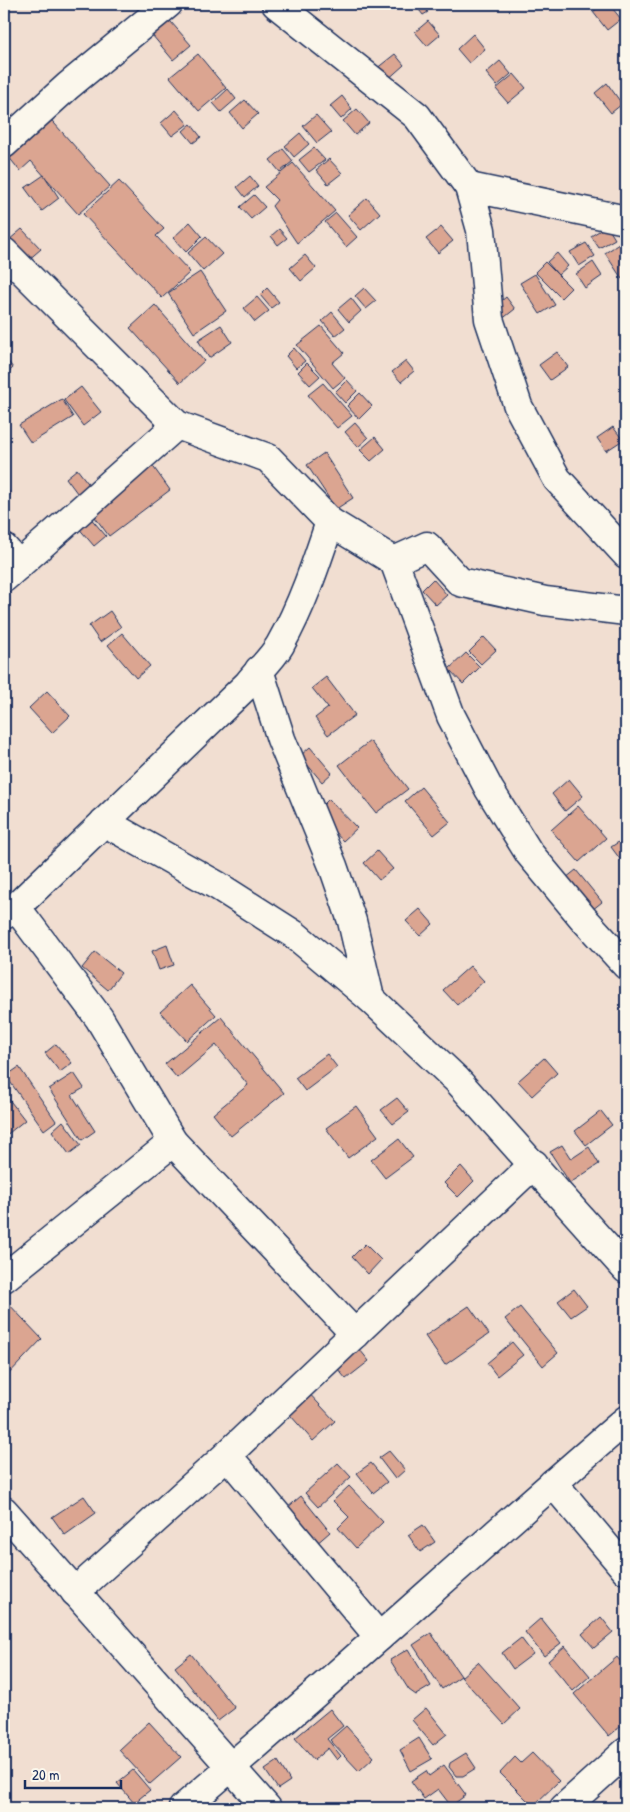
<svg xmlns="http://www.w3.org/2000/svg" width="630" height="1812" viewBox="0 0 630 1812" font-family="'Patrick Hand',sans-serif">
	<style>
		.building { fill: #dba591; stroke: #1b2f5e }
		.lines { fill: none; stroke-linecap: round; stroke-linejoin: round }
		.minor-casing { stroke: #1b2f5e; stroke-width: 31 }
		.minor { stroke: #fbf7ec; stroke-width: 28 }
	</style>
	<rect width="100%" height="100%" fill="#f1ded1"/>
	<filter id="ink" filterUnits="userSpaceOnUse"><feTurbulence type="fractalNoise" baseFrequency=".02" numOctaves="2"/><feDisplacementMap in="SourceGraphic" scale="10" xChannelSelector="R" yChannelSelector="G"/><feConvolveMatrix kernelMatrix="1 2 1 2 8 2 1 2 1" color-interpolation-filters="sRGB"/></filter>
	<g filter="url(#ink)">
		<g class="building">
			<path d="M419,4H421L428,12L423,15L416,6Z"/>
			<path d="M603,4H609L621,19L607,30L593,12Z"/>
			<path d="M164,14L191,45L173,60L147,29Z"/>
			<path d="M428,21L440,35L427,46L415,32Z"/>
			<path d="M473,34L485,49L469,63L457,49Z"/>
			<path d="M198,54L226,88L199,111L170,77Z"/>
			<path d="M395,54L404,65L386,81L376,69Z"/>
			<path d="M500,61L511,74L497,86L486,73Z"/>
			<path d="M514,74L526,88L508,103L496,89Z"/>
			<path d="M607,83L622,104L611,113L595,93Z"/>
			<path d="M228,89L236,99L221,112L213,103Z"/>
			<path d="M342,96L352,109L341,119L330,106Z"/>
			<path d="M245,100L258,114L242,128L230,113Z"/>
			<path d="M357,109L369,123L355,135L343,121Z"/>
			<path d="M176,110L188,124L172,136L161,123Z"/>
			<path d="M46,114L110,186L78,214L31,161L20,171L4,151Z"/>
			<path d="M316,115L331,132L317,143L303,126Z"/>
			<path d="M191,124L201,137L193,143L183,131Z"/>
			<path d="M300,133L309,144L294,157L285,146Z"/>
			<path d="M314,148L325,160L309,172L299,160Z"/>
			<path d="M283,149L293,161L280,172L270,160Z"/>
			<path d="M329,159L342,173L328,184L316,170Z"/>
			<path d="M293,163L335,211L297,243L272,206L277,200L264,187Z"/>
			<path d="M44,175L59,198L42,211L25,188Z"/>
			<path d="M250,176L258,186L245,197L237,187Z"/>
			<path d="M119,181L164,229L156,236L190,272L162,298L83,214Z"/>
			<path d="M254,195L265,207L251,219L240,207Z"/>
			<path d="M367,198L380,213L361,230L348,215Z"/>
			<path d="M336,213L357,237L346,247L325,222Z"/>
			<path d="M190,222L202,236L186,252L173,238Z"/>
			<path d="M607,226L615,239L599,248L591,236Z"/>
			<path d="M441,227L453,241L438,253L426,239Z"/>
			<path d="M22,229L41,249L27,261L9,240Z"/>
			<path d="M279,229L287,238L278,245L271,236Z"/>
			<path d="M206,237L222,254L203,271L188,253Z"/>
			<path d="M622,242L626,248V277L622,279L605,253Z"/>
			<path d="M586,243L595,256L579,266L570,252Z"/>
			<path d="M557,253L568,266L558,275L547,262Z"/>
			<path d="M305,255L316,268L301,281L290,268Z"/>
			<path d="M545,262L571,288L561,298L535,272Z"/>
			<path d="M593,262L602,276L585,288L576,274Z"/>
			<path d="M200,272L226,311L194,333L168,293Z"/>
			<path d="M535,274L555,305L540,314L520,283Z"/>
			<path d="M267,288L279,302L271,308L260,295Z"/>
			<path d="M364,288L376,301L366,309L355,296Z"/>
			<path d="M257,297L269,311L255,322L244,308Z"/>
			<path d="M506,297L515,309L501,320L492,309Z"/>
			<path d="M351,298L361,311L349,322L338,309Z"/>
			<path d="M155,305L204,361L180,383L130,328Z"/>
			<path d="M332,312L345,328L335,336L322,321Z"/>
			<path d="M221,325L232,342L209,358L198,340Z"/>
			<path d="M321,326L344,353L332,363L345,378L333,388L297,345Z"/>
			<path d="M294,348L305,361L296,368L286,356Z"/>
			<path d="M557,352L568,367L550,380L539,365Z"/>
			<path d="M4,356L13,368L4,376Z"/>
			<path d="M406,361L414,371L401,382L392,372Z"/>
			<path d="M307,363L320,376L310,385L298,372Z"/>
			<path d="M347,380L357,391L345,403L335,392Z"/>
			<path d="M323,383L352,416L337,428L308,395Z"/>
			<path d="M81,387L101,412L83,426L64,400Z"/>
			<path d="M360,393L372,406L359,419L347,406Z"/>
			<path d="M62,399L73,417L31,443L19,425Z"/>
			<path d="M355,423L368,438L358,447L345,432Z"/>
			<path d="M613,427L623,440L606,451L597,438Z"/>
			<path d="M375,437L385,449L371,461L360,450Z"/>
			<path d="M324,453L353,498L336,509L307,465Z"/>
			<path d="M144,454L170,490L109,536L66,478L77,469L94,491Z"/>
			<path d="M4,486L11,494L4,500Z"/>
			<path d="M83,509L106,536L94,546L71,519Z"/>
			<path d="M433,579L447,595L436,605L422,590Z"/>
			<path d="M110,611L121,627L100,642L89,626Z"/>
			<path d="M122,633L150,666L136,678L108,645Z"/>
			<path d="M484,637L496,650L481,664L469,652Z"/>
			<path d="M466,653L480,667L463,684L449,669Z"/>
			<path d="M326,677L355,715L328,735L315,718L328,708L312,688Z"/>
			<path d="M47,691L70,716L52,733L29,708Z"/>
			<path d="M370,741L408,789L376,813L339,765Z"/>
			<path d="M310,747L332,773L322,782L300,756Z"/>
			<path d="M569,779L583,796L565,811L552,794Z"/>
			<path d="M421,787L450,822L434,835L405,801Z"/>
			<path d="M329,799L357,828L343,841L316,812Z"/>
			<path d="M578,806L606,838L579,862L551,830Z"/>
			<path d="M626,837V867L611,847Z"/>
			<path d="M377,851L393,869L379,880L364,863Z"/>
			<path d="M576,870L602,902L587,914L561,882Z"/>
			<path d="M420,909L433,924L420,936L406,921Z"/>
			<path d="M167,945L174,965L159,970L152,951Z"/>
			<path d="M95,952L121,973L108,990L82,968Z"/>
			<path d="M470,966L484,981L457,1005L443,990Z"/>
			<path d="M190,985L216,1015L187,1041L160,1012Z"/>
			<path d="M221,1017L284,1093L231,1136L213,1114L248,1085L216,1045L177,1078L165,1064Z"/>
			<path d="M56,1044L72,1063L60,1072L45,1053Z"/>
			<path d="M327,1054L337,1067L305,1091L295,1078Z"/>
			<path d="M544,1058L557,1073L532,1096L518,1081Z"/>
			<path d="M19,1067L56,1121L44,1130L6,1076Z"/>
			<path d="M74,1073L84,1088L72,1095L95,1131L82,1140L49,1089Z"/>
			<path d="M4,1093L25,1120L4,1137Z"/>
			<path d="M397,1098L409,1112L393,1124L381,1110Z"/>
			<path d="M356,1106L378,1136L348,1158L326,1128Z"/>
			<path d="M601,1111L612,1125L586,1145L575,1131Z"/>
			<path d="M63,1121L81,1145L69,1154L52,1131Z"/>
			<path d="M399,1139L413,1157L385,1178L371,1160Z"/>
			<path d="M562,1145L571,1159L589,1147L599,1164L570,1183L550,1152Z"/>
			<path d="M461,1166L474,1181L458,1197L444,1183Z"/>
			<path d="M365,1244L381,1260L368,1274L352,1257Z"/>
			<path d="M574,1289L587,1306L571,1317L558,1301Z"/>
			<path d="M6,1301L42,1339L4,1379V1303Z"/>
			<path d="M469,1306L489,1334L445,1365L425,1336Z"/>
			<path d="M520,1307L558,1353L543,1366L505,1319Z"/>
			<path d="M512,1342L523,1355L497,1376L487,1363Z"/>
			<path d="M356,1345L369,1361L346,1379L333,1363Z"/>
			<path d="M304,1388L335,1421L313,1441L283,1407Z"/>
			<path d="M389,1451L405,1470L395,1479L379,1458Z"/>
			<path d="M338,1463L351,1477L318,1507L305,1493Z"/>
			<path d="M371,1463L387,1482L373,1493L357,1473Z"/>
			<path d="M349,1486L383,1522L356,1548L338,1528L349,1517L333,1501Z"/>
			<path d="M84,1496L96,1513L65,1535L52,1517Z"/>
			<path d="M301,1496L330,1532L315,1545L286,1509Z"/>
			<path d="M423,1525L435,1542L420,1552L408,1535Z"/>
			<path d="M601,1617L613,1632L594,1648L582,1634Z"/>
			<path d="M541,1618L561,1643L544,1656L525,1632Z"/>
			<path d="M431,1633L461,1676L442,1689L413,1645Z"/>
			<path d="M521,1638L533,1654L513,1669L502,1653Z"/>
			<path d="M565,1646L590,1676L573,1691L548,1661Z"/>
			<path d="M408,1649L431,1686L416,1695L409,1690L390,1660Z"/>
			<path d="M191,1654L235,1708L218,1721L175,1667Z"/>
			<path d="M617,1657L626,1668V1722L609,1736L574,1694Z"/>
			<path d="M478,1662L520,1709L504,1724L461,1677Z"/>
			<path d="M426,1708L447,1734L433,1745L412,1720Z"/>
			<path d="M330,1709L343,1726L327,1739L341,1756L337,1760L328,1748L314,1760L295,1738Z"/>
			<path d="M149,1722L181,1757L150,1784L119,1750Z"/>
			<path d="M346,1726L374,1757L359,1771L330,1740Z"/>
			<path d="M419,1738L432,1759L411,1771L400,1750Z"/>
			<path d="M466,1753L476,1768L463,1776H456L449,1767L450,1763Z"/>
			<path d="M532,1753L559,1781L533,1806L500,1773L515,1757L521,1763Z"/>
			<path d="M278,1761L290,1781L278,1789L265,1770Z"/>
			<path d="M444,1765L466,1795L451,1806L438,1789L424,1799L411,1781L426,1771L429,1776Z"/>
			<path d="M133,1770L150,1790L134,1803L117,1783Z"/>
		</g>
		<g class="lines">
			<defs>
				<g id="minor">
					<path d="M276,4L417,116L469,187L481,230L489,319L518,406L557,479L626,554"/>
					<path d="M4,144L68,86L168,4"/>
					<path d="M469,187L626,220"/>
					<path d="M4,252L177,425L268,458L330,522L394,561L427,546L460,582L545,601L626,611"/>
					<path d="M4,548L19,565"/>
					<path d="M394,561L451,716L489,789L529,853L583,918L626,965"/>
					<path d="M4,578L177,425"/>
					<path d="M259,670L281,739L333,866L352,921L370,998"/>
					<path d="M104,822L218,886L295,935L370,998L457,1080L626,1269"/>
					<path d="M16,907L99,1018L173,1142L355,1334"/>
					<path d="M4,915L16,907L248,684C258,671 272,659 280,645C302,606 316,564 330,522"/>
					<path d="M4,1278L173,1142"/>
					<path d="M227,1455L379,1637"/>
					<path d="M553,1483L626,1570"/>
					<path d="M4,1511L267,1808"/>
					<path d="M75,1592L227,1455L534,1164"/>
					<path d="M183,1808C333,1681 477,1548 626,1420"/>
					<path d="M564,1808L626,1752"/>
				</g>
			</defs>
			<use href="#minor" class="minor-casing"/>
			<use href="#minor" class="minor"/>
		</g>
	</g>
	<rect width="630" height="1812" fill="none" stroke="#fbf7ec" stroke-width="20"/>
	<rect x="10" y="10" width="610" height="1792" fill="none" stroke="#1b2f5e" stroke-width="2" filter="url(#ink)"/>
	<path d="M25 1780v8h96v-8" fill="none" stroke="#1b2f5e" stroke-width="2.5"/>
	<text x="32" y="1780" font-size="15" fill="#1b2f5e" stroke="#fbf7ec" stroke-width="4" paint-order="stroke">20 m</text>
</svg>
